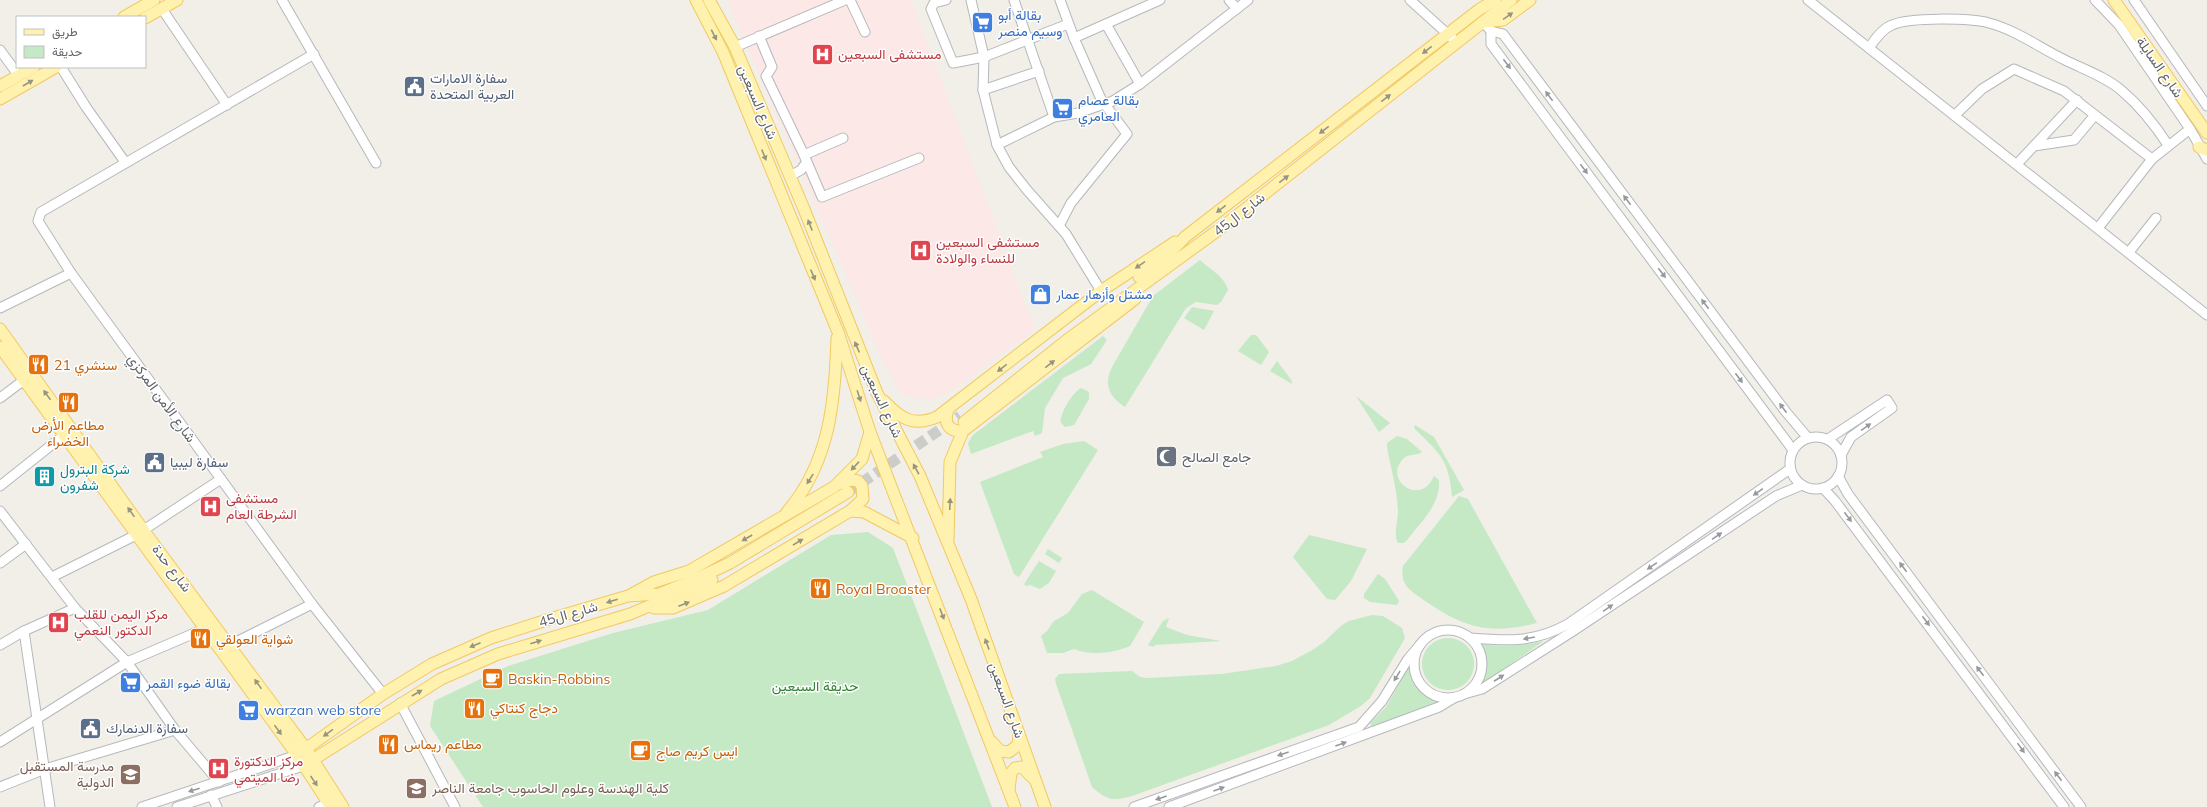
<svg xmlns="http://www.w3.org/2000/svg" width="2207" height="807" viewBox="0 0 2207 807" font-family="Mulish,Vazirmatn,sans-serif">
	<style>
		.medical { fill: #fce8e6 }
		.green { fill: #c5e8c5 }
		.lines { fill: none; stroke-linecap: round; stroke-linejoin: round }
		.major-tunnel { stroke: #ccccc8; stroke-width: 11; stroke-dasharray: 11 5.5; stroke-linecap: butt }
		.minor-casing { stroke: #b5b8bc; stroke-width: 11 }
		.major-casing { stroke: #f2c960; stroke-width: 13 }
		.minor { stroke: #fff; stroke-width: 9 }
		.major { stroke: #fff2af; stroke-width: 11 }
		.oneway { fill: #979581 }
		.oneway2 { fill: #979a9d }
		.labels { text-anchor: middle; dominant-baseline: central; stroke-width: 3; stroke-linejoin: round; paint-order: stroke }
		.shop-label { font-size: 14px; fill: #366cbe; stroke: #fff; text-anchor: start }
		.health-label { font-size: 14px; fill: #be3a42; stroke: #fff; text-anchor: start }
		.street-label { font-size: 14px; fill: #5f6368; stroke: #fff }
		.service-label { font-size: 14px; fill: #4e5e75; stroke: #fff; text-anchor: start }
		.food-label { font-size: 14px; fill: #c56008; stroke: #fff; text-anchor: start }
		.worship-label { font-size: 14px; fill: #5b616d; stroke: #fff; text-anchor: start }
		.culture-label { font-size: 14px; fill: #0d838f; stroke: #fff; text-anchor: start }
		.park-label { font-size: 14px; fill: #348238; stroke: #fff }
		.education-label { font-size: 14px; fill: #785e54; stroke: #fff; text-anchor: end }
	</style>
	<rect width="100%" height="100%" fill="#f1efe8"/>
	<path class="medical" d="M727,0H911L1035,330L945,395L929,400L903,395L886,368Z"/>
	<g class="green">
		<path d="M1200,260C1210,270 1224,275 1228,290L1221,302L1217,305L1196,302L1186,308L1125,407C1110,397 1103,385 1112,367L1153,296Z"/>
		<path d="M1192,307L1214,311L1204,330L1184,318Z"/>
		<path d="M1251,335H1256L1269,352L1261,365L1238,351Z"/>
		<path d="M1103,336L1107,340L1091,364L1063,378L1045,408L1042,433L1035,436L1033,431L971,454L968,443L973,435Z"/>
		<path d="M1277,361L1292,381V384L1270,371Z"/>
		<path d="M1081,388L1089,392V399L1074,425L1065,427L1061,423C1059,414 1073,392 1081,388Z"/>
		<path d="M1356,396L1390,423L1379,432Z"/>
		<path d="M1415,425L1434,437L1464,490L1452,497C1449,459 1440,454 1414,428Z"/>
		<path d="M1397,436L1407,439L1422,452C1416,456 1408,453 1402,460C1384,481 1421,507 1434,476L1439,480C1441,504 1421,522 1407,540L1404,543H1398C1393,534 1398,522 1398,512C1397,487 1391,470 1387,447V443Z"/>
		<path d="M1084,441L1098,450L1019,577L1014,574L980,482L1043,457L1040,452L1063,444Z"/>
		<path d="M1459,496L1468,499L1537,623C1489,635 1465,628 1425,601C1410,590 1400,586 1403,566Z"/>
		<path d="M868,532L893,548L992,807H483L430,726L434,701L508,666L613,633L708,610L831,535Z"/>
		<path d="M1309,535L1367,549L1351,581L1335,600L1327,599L1293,557Z"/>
		<path d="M1048,549L1062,558L1059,563L1045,554Z"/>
		<path d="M1039,561L1056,571L1049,583L1040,589L1030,585L1026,586L1024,584Z"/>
		<path d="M1378,574L1385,579L1399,601L1397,605L1370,602L1364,598V594Z"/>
		<path d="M1092,590L1144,622L1130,646C1115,653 1090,656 1074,649L1063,653H1047L1041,636L1047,631L1054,621L1068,613L1082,594Z"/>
		<path d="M1372,615L1383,616L1402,628L1405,638L1370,698L1361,706L1329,725L1132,796C1113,801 1108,801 1092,787L1056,684L1055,679L1059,674L1132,671L1140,677L1147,678L1222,674L1276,666L1292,661L1314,649L1324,642L1342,625L1349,621Z"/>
		<path d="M1169,618L1166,627L1187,635L1221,641L1155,645L1153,647L1148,645L1163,621Z"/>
		<circle cx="1448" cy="664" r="26"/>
		<path d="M1544,641L1482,684L1480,682L1485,663L1479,643C1501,648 1522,645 1544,641Z"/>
		<path d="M1410,665C1411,682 1423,694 1437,702L1372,727L1370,723L1386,707Z"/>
	</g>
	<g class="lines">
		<path class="major-tunnel" d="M848,492L960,416"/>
		<defs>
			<g id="minor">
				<path d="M282,0L376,163"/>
				<path d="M850,0L865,32"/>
				<path d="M946,0L934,3L931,9L953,63L984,57L1068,24"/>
				<path d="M971,0L984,57L983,90L997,145L1009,167L1027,190L1066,234L1101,291"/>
				<path d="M1014,0L1054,117"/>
				<path d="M1229,0L1237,9"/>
				<path d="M1410,0L1452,38"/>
				<path d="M1808,0L2207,315"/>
				<path d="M2095,0L2119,25L2190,129L2207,159"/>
				<path d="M2134,0L2207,106"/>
				<path d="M162,9L227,105"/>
				<path d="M1483,22L1491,31L1503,34L1786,412L1808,438"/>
				<path d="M1106,24L1140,84"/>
				<path d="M1491,31V44L1793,450"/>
				<path d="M759,36L772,67L766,76L804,155L822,197L919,158"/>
				<path d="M1074,38L1160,0"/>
				<path d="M735,47L845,0"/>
				<path d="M1869,48C1875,39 1882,29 1892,25C1910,17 1970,18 1989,23C2016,30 2040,48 2065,60C2083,69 2106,77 2121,90C2140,106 2155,125 2168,145"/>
				<path d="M0,50L19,76"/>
				<path d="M314,54L41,212L38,221L71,273L312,604L383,694"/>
				<path d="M61,67L86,107L125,162"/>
				<path d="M983,90L1039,71"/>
				<path d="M1955,115L1982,89L2014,69L2064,91L2152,159"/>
				<path d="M997,145L1054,117L1078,113L1113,101L1140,84L1248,0"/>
				<path d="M2034,146L2074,140L2095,115"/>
				<path d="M804,155L843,138"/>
				<path d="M2017,164L2077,100"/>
				<path d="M790,176L801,170L806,163"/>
				<path d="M1059,226L1071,203L1127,134L1101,99L1074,38L1060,0"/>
				<path d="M2098,228L2152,159L2190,129"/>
				<path d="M2129,252L2156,218"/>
				<path d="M0,308L71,273"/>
				<path d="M0,398L24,380"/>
				<circle cx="1816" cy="463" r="26"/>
				<path d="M1828,439L1887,400L1892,408L1851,437L1841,455"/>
				<path d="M1838,476L1848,494L2081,807"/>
				<path d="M0,486L64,435"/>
				<path d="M1823,488L1835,501L2064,807"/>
				<path d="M0,511L75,608L127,662L175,730L219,782"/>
				<path d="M0,563L26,544"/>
				<path d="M52,577L136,535L221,479"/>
				<circle cx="1448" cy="664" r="34"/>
				<path d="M24,631L50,807"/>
				<path d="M1470,638C1508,641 1534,643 1568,624L1790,469"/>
				<path d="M0,645L24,631L75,608"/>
				<path d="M230,645L312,604"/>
				<path d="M1464,694L1482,689L1573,631L1776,496L1802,485"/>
				<path d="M400,703L455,807"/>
				<path d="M0,742L127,662L204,629"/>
				<path d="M0,787L45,769L175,730"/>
				<path d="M211,795L217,807"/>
				<path d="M142,807L297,755"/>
				<path d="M177,807L303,766"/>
				<path d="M319,807L328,803"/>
				<path d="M1134,807L1359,727L1382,701L1408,659L1420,645"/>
				<path d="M1169,807L1439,707L1454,698"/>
			</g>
			<g id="major">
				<path d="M696,0L723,52L838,332L870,432L1015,807"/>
				<path d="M709,0L735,47L804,209L877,393L920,476L971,599L1045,807"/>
				<path d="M2114,0L2207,133"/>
				<path d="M124,17L154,0"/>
				<path d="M145,18L177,0"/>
				<path d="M1483,22L1503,20L1530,0"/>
				<path d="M0,86L34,67"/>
				<path d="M0,99L56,67"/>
				<path d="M2199,147L2207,150"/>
				<path d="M1139,277L1167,256L1185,237L1480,9L1495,0"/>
				<path d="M0,329L144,531L306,749L343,807"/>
				<path d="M0,347L297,755L331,807"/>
				<path d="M884,401C901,419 913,427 937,417L1101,291L1175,242"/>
				<path d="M948,410C943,423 949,432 963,431"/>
				<path d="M964,422L1067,340L1221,228L1511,0"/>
				<path d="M839,484L852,480L858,481L862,486L863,499L850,511"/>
				<path d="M787,512C830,462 835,401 837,338"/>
				<path d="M948,540L950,462L963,431L1135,299"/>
				<path d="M632,594L654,582L689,571L834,487L862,459L870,432"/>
				<path d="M654,608H673L724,586L850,511L864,512L913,538"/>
				<path d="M992,742L1000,751L1009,752L1018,745L1019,734"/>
				<path d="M297,755L383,694L432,664L491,638L550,619L628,596L659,594L694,580L730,563L848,492"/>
				<path d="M303,766L441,679L498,654L630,614L712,580"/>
				<path d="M1009,789L1011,773L1015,768L1022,767L1033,778"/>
			</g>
		</defs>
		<use href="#minor" class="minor-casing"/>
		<use href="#major" class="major-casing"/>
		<use href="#minor" class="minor"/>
		<use href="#major" class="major"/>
	</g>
	<defs><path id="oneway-solid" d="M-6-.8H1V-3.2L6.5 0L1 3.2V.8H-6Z"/></defs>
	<g class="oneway">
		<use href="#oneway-solid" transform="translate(1508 16) rotate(-35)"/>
		<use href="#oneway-solid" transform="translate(714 35) rotate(63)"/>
		<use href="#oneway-solid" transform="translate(1427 50) rotate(142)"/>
		<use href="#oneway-solid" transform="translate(28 83) rotate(-30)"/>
		<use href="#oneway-solid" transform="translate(1386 98) rotate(-38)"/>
		<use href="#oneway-solid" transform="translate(1324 130) rotate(142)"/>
		<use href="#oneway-solid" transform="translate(764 155) rotate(68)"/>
		<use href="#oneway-solid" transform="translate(1284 179) rotate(-38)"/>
		<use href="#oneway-solid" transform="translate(1221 209) rotate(142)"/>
		<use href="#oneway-solid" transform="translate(810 225) rotate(-111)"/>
		<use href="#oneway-solid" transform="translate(1140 265) rotate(146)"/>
		<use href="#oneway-solid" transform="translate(813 275) rotate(67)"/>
		<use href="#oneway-solid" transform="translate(857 347) rotate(-113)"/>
		<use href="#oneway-solid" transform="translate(1050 364) rotate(-38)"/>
		<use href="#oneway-solid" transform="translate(1002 368) rotate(142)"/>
		<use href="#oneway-solid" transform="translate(47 395) rotate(-126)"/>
		<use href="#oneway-solid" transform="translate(859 396) rotate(72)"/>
		<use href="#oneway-solid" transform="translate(855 466) rotate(133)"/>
		<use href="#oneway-solid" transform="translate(916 469) rotate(-119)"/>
		<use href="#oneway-solid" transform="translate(810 479) rotate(122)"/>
		<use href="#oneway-solid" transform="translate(950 504) rotate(-87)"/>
		<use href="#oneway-solid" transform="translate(131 512) rotate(-125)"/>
		<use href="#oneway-solid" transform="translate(747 538) rotate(150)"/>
		<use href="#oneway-solid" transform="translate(798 542) rotate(-31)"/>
		<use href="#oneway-solid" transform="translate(612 601) rotate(162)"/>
		<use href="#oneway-solid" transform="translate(684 604) rotate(-21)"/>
		<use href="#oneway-solid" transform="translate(942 614) rotate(69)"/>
		<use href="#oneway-solid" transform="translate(536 642) rotate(-18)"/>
		<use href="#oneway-solid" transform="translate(987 644) rotate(-110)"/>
		<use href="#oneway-solid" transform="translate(475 645) rotate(157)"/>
		<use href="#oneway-solid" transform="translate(258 684) rotate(-126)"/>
		<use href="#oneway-solid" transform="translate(417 693) rotate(-30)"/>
		<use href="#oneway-solid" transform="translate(278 730) rotate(54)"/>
		<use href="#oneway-solid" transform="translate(328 733) rotate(144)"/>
		<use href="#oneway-solid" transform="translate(314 781) rotate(56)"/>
	</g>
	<g class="oneway2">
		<use href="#oneway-solid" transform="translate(1507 64) rotate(53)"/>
		<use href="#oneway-solid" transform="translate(1549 96) rotate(-127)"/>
		<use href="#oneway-solid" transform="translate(1584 169) rotate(53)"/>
		<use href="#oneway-solid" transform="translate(1627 200) rotate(-127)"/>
		<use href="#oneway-solid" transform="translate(1662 273) rotate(53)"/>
		<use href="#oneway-solid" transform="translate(1705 304) rotate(-127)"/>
		<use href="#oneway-solid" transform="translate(1739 378) rotate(53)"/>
		<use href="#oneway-solid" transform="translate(1783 408) rotate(-127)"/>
		<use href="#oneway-solid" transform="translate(1866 427) rotate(-35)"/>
		<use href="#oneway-solid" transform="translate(1758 492) rotate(145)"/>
		<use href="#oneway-solid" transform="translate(1848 517) rotate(53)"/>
		<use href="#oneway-solid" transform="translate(1717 536) rotate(-34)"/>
		<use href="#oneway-solid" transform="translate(1652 566) rotate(145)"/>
		<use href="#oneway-solid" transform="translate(1903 567) rotate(-127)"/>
		<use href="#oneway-solid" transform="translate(1608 608) rotate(-34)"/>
		<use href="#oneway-solid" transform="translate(1926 621) rotate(53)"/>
		<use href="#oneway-solid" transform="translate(1529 638) rotate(170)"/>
		<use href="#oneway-solid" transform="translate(1980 671) rotate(-127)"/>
		<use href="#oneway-solid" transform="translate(1397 676) rotate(121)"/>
		<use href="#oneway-solid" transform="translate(1499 678) rotate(-33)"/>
		<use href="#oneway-solid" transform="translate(1341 744) rotate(-20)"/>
		<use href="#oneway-solid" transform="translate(2021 748) rotate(54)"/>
		<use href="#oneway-solid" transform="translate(1283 754) rotate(161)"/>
		<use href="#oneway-solid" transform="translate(2058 776) rotate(-127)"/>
		<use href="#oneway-solid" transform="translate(1219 789) rotate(-20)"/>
		<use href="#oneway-solid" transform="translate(194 790) rotate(162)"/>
		<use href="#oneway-solid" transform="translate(1161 798) rotate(161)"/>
	</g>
	<defs>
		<symbol id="supermarket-square" viewBox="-11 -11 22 22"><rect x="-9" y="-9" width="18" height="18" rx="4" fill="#3f7fe0" stroke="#fff"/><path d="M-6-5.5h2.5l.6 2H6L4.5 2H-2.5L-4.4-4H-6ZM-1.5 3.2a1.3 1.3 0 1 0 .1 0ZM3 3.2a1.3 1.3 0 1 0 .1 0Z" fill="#fff"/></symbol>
		<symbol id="hospital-square" viewBox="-11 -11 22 22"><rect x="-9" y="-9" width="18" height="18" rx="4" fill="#e0444e" stroke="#fff"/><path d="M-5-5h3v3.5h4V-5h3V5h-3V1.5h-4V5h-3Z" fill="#fff"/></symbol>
		<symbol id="civic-square" viewBox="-11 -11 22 22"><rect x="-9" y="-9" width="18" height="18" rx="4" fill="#5c6f8a" stroke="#fff"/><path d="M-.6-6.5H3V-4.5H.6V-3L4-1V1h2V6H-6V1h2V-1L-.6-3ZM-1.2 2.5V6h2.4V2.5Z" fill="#fff"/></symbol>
		<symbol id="shop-square" viewBox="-11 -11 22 22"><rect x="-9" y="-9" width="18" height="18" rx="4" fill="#3f7fe0" stroke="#fff"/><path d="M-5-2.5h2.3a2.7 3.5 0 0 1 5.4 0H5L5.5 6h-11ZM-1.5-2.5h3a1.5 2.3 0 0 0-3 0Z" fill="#fff"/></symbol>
		<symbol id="restaurant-square" viewBox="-11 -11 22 22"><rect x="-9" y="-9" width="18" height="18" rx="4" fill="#e8710a" stroke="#fff"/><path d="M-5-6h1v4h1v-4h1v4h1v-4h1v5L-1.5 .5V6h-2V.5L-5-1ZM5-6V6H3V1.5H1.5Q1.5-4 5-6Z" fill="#fff"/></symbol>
		<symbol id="mosque-square" viewBox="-11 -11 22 22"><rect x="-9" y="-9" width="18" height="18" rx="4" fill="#6b7280" stroke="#fff"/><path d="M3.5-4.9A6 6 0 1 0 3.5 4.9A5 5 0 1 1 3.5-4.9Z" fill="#fff"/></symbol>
		<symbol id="building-square" viewBox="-11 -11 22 22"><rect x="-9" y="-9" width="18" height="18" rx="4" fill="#0f9aa8" stroke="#fff"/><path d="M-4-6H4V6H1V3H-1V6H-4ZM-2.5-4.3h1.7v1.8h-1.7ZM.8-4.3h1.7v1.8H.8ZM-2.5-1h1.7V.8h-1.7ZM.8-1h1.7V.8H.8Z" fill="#fff"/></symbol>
		<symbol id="cafe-square" viewBox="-11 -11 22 22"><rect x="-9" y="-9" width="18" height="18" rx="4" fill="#e8710a" stroke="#fff"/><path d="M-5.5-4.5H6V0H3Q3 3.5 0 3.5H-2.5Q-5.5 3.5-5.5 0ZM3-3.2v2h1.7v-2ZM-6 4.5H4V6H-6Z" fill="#fff"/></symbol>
		<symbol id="school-square" viewBox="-11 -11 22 22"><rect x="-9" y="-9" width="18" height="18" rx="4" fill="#8d6e63" stroke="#fff"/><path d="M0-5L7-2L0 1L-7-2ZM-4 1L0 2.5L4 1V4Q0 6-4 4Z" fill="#fff"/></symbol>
		<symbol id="university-square" viewBox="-11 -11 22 22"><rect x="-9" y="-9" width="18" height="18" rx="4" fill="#8d6e63" stroke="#fff"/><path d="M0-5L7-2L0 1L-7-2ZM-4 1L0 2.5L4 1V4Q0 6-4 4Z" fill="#fff"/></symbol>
	</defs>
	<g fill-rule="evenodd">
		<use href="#supermarket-square" x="970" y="10" width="25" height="25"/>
		<use href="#hospital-square" x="810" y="42" width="25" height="25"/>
		<use href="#civic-square" x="402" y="74" width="25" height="25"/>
		<use href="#supermarket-square" x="1050" y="96" width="25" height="25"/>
		<use href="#hospital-square" x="908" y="238" width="25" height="25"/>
		<use href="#shop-square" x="1028" y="282" width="25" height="25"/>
		<use href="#restaurant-square" x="26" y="352" width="25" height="25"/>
		<use href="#restaurant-square" x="56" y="390" width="25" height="25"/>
		<use href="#mosque-square" x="1154" y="444" width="25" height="25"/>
		<use href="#civic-square" x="142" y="450" width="25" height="25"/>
		<use href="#building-square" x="32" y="464" width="25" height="25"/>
		<use href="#hospital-square" x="198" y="494" width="25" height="25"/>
		<use href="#restaurant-square" x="808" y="576" width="25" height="25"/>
		<use href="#hospital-square" x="46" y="610" width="25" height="25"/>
		<use href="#restaurant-square" x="188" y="626" width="25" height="25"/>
		<use href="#cafe-square" x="480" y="666" width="25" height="25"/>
		<use href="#supermarket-square" x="118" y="670" width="25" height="25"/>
		<use href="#restaurant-square" x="462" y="696" width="25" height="25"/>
		<use href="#supermarket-square" x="236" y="698" width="25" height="25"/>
		<use href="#civic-square" x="78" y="716" width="25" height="25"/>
		<use href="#restaurant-square" x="376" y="732" width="25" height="25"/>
		<use href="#cafe-square" x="628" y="738" width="25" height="25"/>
		<use href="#hospital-square" x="206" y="756" width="25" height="25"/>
		<use href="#school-square" x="118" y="762" width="25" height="25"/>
		<use href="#university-square" x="404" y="776" width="25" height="25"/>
	</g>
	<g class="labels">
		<g class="shop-label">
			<text x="998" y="15">بقالة أبو<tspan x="998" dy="16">وسيم منصر</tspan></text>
			<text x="1078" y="100">بقالة عصام<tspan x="1078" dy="16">العامري</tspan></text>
			<text x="1056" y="294">مشتل وأزهار عمار</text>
			<text x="146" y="683">بقالة ضوء القمر</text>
			<text x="264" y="710">warzan web store</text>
		</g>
		<g class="health-label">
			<text x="838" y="54">مستشفى السبعين</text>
			<text x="936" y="242">مستشفى السبعين<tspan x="936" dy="16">للنساء والولادة</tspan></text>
			<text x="226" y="498">مستشفى<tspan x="226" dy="16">الشرطة العام</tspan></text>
			<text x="74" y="614">مركز اليمن للقلب<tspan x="74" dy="16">الدكتور النعمي</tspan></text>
			<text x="234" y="761">مركز الدكتورة<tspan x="234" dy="16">رضا الميتمي</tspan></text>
		</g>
		<g class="street-label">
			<text transform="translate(2160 67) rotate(55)">شارع السايلة</text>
			<text transform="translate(758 102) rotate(67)">شارع السبعين</text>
			<text transform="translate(1239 214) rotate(-38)">شارع ال45</text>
			<text transform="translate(162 398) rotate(54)">شارع الأمن المركزي</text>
			<text transform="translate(882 401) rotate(65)">شارع السبعين</text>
			<text transform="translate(172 568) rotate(53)">شارع حدة</text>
			<text transform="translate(568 614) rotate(-16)">شارع ال45</text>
			<text transform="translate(1007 700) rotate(70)">شارع السبعين</text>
		</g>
		<g class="service-label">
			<text x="430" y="78">سفارة الامارات<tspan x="430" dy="16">العربية المتحدة</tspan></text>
			<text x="170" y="462">سفارة ليبيا</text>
			<text x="106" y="728">سفارة الدنمارك</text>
		</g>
		<g class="food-label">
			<text x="54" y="365">21 سنشري</text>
			<text x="68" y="425" text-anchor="middle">مطاعم الأرض<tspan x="68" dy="16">الخضراء</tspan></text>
			<text x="836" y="589">Royal Broaster</text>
			<text x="216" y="639">شواية العولقي</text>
			<text x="508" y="679">Baskin-Robbins</text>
			<text x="490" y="708">دجاج كنتاكي</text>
			<text x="404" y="744">مطاعم ريماس</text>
			<text x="656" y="751">ايس كريم صاج</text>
		</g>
		<g class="worship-label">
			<text x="1182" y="457">جامع الصالح</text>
		</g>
		<g class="culture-label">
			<text x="60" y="469">شركة البترول<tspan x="60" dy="16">شفرون</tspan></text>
		</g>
		<g class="park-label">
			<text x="815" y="686">حديقة السبعين</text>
		</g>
		<g class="education-label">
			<text x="114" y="766">مدرسة المستقبل<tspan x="114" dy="16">الدولية</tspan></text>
			<text x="432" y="788" text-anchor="start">كلية الهندسة وعلوم الحاسوب جامعة الناصر</text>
		</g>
	</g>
	<rect x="16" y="16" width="130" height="52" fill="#ffffff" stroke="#bfc1c3"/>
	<rect x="24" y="29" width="20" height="6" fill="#fff2af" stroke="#bfc1c3"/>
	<text x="52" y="36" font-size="12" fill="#5f6368">طريق</text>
	<rect x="24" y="46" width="20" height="12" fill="#c5e8c5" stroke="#bfc1c3"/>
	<text x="52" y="56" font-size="12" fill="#5f6368">حديقة</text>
</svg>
